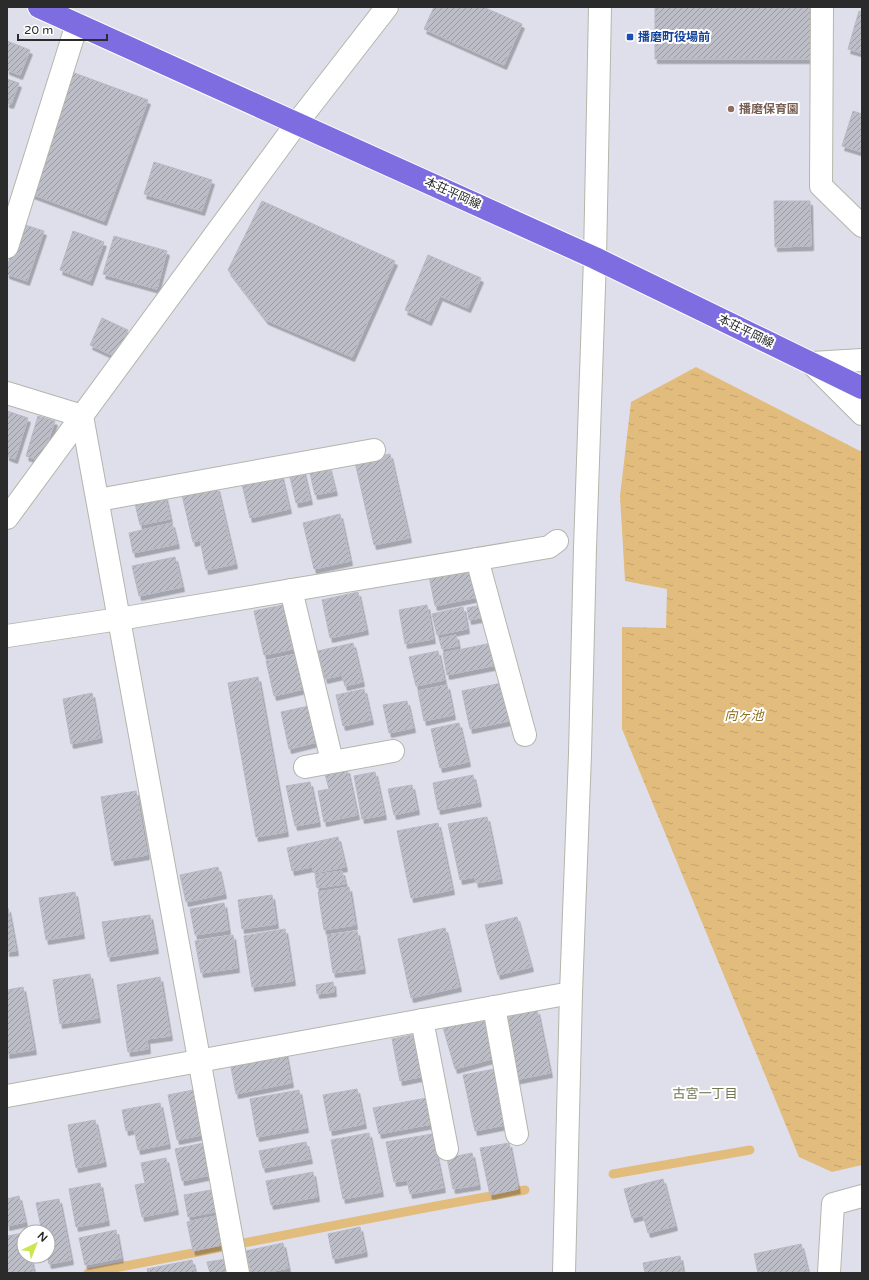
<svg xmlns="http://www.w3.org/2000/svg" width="869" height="1280" viewBox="0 0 869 1280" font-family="'Varela Round','Noto Sans JP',sans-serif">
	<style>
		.water { fill: url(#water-ripples) }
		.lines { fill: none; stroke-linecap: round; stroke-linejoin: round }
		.stream { stroke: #e2bc7d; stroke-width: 9 }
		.building { fill: url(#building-hatch); stroke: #b9b8c6; filter: url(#shadow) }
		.minor-casing { stroke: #b4b6ab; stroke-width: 24 }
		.major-casing { stroke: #fff; stroke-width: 24 }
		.minor { stroke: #fff; stroke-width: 22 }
		.major { stroke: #7d6de1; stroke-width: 22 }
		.transit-dot { fill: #1a4fb4; stroke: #fff; stroke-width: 1.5 }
		.education-dot { fill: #8d6e63; stroke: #fff; stroke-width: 1.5 }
		.labels { text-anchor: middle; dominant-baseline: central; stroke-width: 4; stroke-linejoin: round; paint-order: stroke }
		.transit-label { font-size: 12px; font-weight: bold; fill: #164399; stroke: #fff; text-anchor: start }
		.education-label { font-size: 12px; font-weight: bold; fill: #785e54; stroke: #fff; text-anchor: start }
		.street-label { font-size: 12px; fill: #2b2b2b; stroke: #fff }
		.water-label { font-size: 13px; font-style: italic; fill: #8e6d1c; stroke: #fff }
		.neighbourhood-label { font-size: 13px; fill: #707750; stroke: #fff }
	</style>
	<defs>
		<pattern id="water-ripples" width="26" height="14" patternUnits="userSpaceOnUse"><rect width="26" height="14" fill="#e2bc7d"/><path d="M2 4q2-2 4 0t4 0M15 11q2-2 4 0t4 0" fill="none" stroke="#c2a26c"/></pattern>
		<pattern id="building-hatch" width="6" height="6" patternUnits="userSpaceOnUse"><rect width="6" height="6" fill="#bdbdc7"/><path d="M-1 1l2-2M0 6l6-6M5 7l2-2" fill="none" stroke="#9a9aa2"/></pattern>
		<filter id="shadow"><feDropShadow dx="2.5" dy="4.5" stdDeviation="0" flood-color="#0004"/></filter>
	</defs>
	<rect width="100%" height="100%" fill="#dfdfeb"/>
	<path class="water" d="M696,367L862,452V1165L832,1172L799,1157L622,729V627L666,628L667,589L625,581L620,496L631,402Z"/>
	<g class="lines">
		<g class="stream">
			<path d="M613,1174L750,1150"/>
			<path d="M88,1273C234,1246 379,1215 525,1190"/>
		</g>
	</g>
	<g class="building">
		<path d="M434,7H483L522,24L504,65L424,29Z"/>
		<rect x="655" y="7" width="158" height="52"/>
		<path d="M859,11L862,12V53L848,49Z"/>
		<path d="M7,41L30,50L20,75L7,70Z"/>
		<path d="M69,71L148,100L104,221L26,192Z"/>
		<path d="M7,79L19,83L11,104L7,103Z"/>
		<path d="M853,111L862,114V152L842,146Z"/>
		<path d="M154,162L212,180L202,211L144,194Z"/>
		<path d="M262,201L395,261L352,357L266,320L228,270Z"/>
		<path d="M774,201H810L811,246L775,247Z"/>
		<path d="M22,224L44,231L27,281L7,274V267Z"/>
		<path d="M73,231L104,242L90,281L60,270Z"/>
		<path d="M114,236L167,251L157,289L103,274Z"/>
		<path d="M428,255L481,278L468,308L440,296L429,321L405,310Z"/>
		<path d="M102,318L128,330L116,357L90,345Z"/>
		<path d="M7,411L28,418L15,459L7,456Z"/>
		<path d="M38,416L55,421L41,461L26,456Z"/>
		<path d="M390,454L409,538L374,545L355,462Z"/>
		<path d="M328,464L335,491L315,495L309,469Z"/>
		<path d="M303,470L310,500L296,503L289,473Z"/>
		<path d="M280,471L289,509L250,518L241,480Z"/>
		<path d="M217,487L235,564L206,570L200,540L193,542L182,495Z"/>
		<path d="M164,492L170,519L140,525L134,499Z"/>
		<path d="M340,514L350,561L314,569L303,523Z"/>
		<path d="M172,523L177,544L133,553L129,533Z"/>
		<path d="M175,557L182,587L139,596L132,566Z"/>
		<path d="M471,567L478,597L435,606L429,576Z"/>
		<path d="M358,592L366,630L330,638L322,600Z"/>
		<path d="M283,605L293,649L264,655L254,611Z"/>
		<path d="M427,605L433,639L405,644L399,610Z"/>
		<path d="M482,605L485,617L469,620L467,608Z"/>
		<path d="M463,607L467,629L437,635L432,614Z"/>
		<path d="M456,635L458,646L442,649L439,639Z"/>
		<path d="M353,643L362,682L345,686L342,675L325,679L318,651Z"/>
		<path d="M492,643L497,665L447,675L443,653Z"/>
		<path d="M438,651L444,680L416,686L409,657Z"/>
		<path d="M296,654L304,689L274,696L266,661Z"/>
		<path d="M258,677L286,832L256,837L228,683Z"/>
		<path d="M502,683L509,721L470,729L462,691Z"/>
		<path d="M447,685L453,715L424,721L418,691Z"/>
		<path d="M364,689L371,720L343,726L336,695Z"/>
		<path d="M92,693L100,738L71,744L63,699Z"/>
		<path d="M407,701L413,728L389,733L383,705Z"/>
		<path d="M309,706L317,742L289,749L281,712Z"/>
		<path d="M459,723L468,762L440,768L431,729Z"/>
		<path d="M347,769L357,815L324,822L318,791L329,789L325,774Z"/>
		<path d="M375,772L384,815L362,819L354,776Z"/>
		<path d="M473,775L479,802L438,810L433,783Z"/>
		<path d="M310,782L318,822L295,826L286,786Z"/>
		<path d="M412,785L417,810L394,815L388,789Z"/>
		<path d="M136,791L147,855L112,861L101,797Z"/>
		<path d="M487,817L500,879L476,883L475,877L460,880L448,824Z"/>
		<path d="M438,823L452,890L411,898L397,831Z"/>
		<path d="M338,837L345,867L314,873L312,867L292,871L287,848Z"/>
		<path d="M218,867L224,894L186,902L180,875Z"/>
		<path d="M342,871L345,884L317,888L315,875Z"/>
		<path d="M349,887L355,925L324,930L318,892Z"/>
		<path d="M75,892L82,934L46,940L39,898Z"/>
		<path d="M272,895L276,924L242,929L238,900Z"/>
		<path d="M224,903L228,930L195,935L190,909Z"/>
		<path d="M7,908H8L16,951L7,952Z"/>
		<path d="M150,915L156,949L108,957L102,922Z"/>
		<path d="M517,917L531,967L498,975L485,925Z"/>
		<path d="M445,928L459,987L411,998L398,939Z"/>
		<path d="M285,929L293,981L252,987L244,936Z"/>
		<path d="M357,931L363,969L333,973L327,935Z"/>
		<path d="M233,935L237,968L201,973L195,941Z"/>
		<path d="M90,974L98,1018L60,1024L53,980Z"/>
		<path d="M160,977L170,1036L147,1039L148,1049L128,1052L117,985Z"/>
		<path d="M333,982L334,992L317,994L316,985Z"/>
		<path d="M23,987L34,1050L7,1054V990Z"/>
		<path d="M537,1010L550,1073L514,1080L502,1017Z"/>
		<path d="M482,1013L495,1058L455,1069L442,1024Z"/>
		<path d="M417,1034L425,1076L400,1081L392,1039Z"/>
		<path d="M285,1051L291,1083L236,1094L230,1062Z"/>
		<path d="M500,1068L510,1124L475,1131L463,1075Z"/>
		<path d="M198,1089L207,1134L177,1140L168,1095Z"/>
		<path d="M357,1089L364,1124L330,1131L323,1095Z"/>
		<path d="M299,1090L306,1128L257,1137L250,1099Z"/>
		<path d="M432,1097L437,1123L379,1134L373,1108Z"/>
		<path d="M160,1103L168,1144L138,1150L134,1129L126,1131L122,1110Z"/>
		<path d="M95,1120L104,1162L76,1168L68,1125Z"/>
		<path d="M369,1133L381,1192L343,1199L331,1140Z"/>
		<path d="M432,1134L443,1188L410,1194L407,1180L394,1182L386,1142Z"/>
		<path d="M208,1142L215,1174L182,1181L175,1149Z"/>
		<path d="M306,1142L310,1159L263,1168L259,1151Z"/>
		<path d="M509,1143L518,1189L490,1195L480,1148Z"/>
		<path d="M472,1153L478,1185L453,1189L447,1158Z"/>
		<path d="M166,1158L176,1210L142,1217L135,1185L145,1183L141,1163Z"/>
		<path d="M313,1172L317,1197L271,1205L266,1181Z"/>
		<path d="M663,1179L675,1226L648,1233L643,1215L632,1218L624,1189Z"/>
		<path d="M100,1183L107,1221L76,1227L69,1189Z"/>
		<path d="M216,1189L220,1211L188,1217L184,1195Z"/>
		<path d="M19,1196L25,1222L7,1226V1199Z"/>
		<path d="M59,1199L71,1260L49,1264L47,1256L48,1232H42L36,1203Z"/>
		<path d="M221,1215L227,1244L193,1251L187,1222Z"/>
		<path d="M360,1227L365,1252L333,1259L328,1234Z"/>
		<path d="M116,1230L121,1258L85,1265L79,1238Z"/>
		<path d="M24,1233V1256H30L34,1273H7V1236Z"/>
		<path d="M283,1243L288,1268L265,1273H251L246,1251Z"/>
		<path d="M801,1244L808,1273H758L754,1254Z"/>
		<path d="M680,1256L683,1273H645L643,1263Z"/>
		<path d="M227,1259L230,1273H210L207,1262Z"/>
		<path d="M192,1260L195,1273H148L147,1269Z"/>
	</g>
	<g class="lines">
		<defs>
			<g id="minor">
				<path d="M822,7L821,186L862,226"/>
				<path d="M7,247L77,24"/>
				<path d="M812,363L862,360"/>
				<path d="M814,366L862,414"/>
				<path d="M7,393L82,416L238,1273"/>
				<path d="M98,500L374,450"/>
				<path d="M7,518L297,123L387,7"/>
				<path d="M477,559L525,735"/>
				<path d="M291,590L332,761"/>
				<path d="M7,636L119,619L549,547L557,541"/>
				<path d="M305,767L393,751"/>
				<path d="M494,1007L517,1134"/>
				<path d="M422,1020L447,1149"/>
				<path d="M7,1096L571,993"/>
				<path d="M564,1273L571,993L580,754L585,548L595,258L600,7"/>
				<path d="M829,1273L833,1204L862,1196"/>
			</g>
			<path id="major" d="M39,7L595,258L862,388"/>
		</defs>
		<use href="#minor" class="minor-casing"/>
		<use href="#major" class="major-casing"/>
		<use href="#minor" class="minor"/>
		<use href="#major" class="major"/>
	</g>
	<rect class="transit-dot" x="626" y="33" width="8" height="8" rx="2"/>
	<circle class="education-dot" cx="731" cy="109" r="4"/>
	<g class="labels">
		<g class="transit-label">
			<text x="638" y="37">播磨町役場前</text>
		</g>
		<g class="education-label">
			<text x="739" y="109">播磨保育園</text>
		</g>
		<g class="street-label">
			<text transform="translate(453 193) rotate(24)">本荘平岡線</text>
			<text transform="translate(746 331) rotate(26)">本荘平岡線</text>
		</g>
		<g class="water-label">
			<text x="744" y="716">向ヶ池</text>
		</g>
		<g class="neighbourhood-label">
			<text x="705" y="1094">古宮一丁目</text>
		</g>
	</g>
	<rect width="869" height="1280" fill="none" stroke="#2b2b2b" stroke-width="16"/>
	<g transform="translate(36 1244) rotate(43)"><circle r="19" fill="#ffffff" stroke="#aaaaaa"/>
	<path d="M0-3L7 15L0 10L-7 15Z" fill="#cbe651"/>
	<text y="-6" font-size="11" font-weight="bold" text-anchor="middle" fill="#2b2b2b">N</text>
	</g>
	<path d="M18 34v6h89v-6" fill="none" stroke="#2b2b2b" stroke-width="2"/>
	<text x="24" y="34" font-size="12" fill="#2b2b2b" stroke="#ffffff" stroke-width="3" paint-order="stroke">20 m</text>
</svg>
